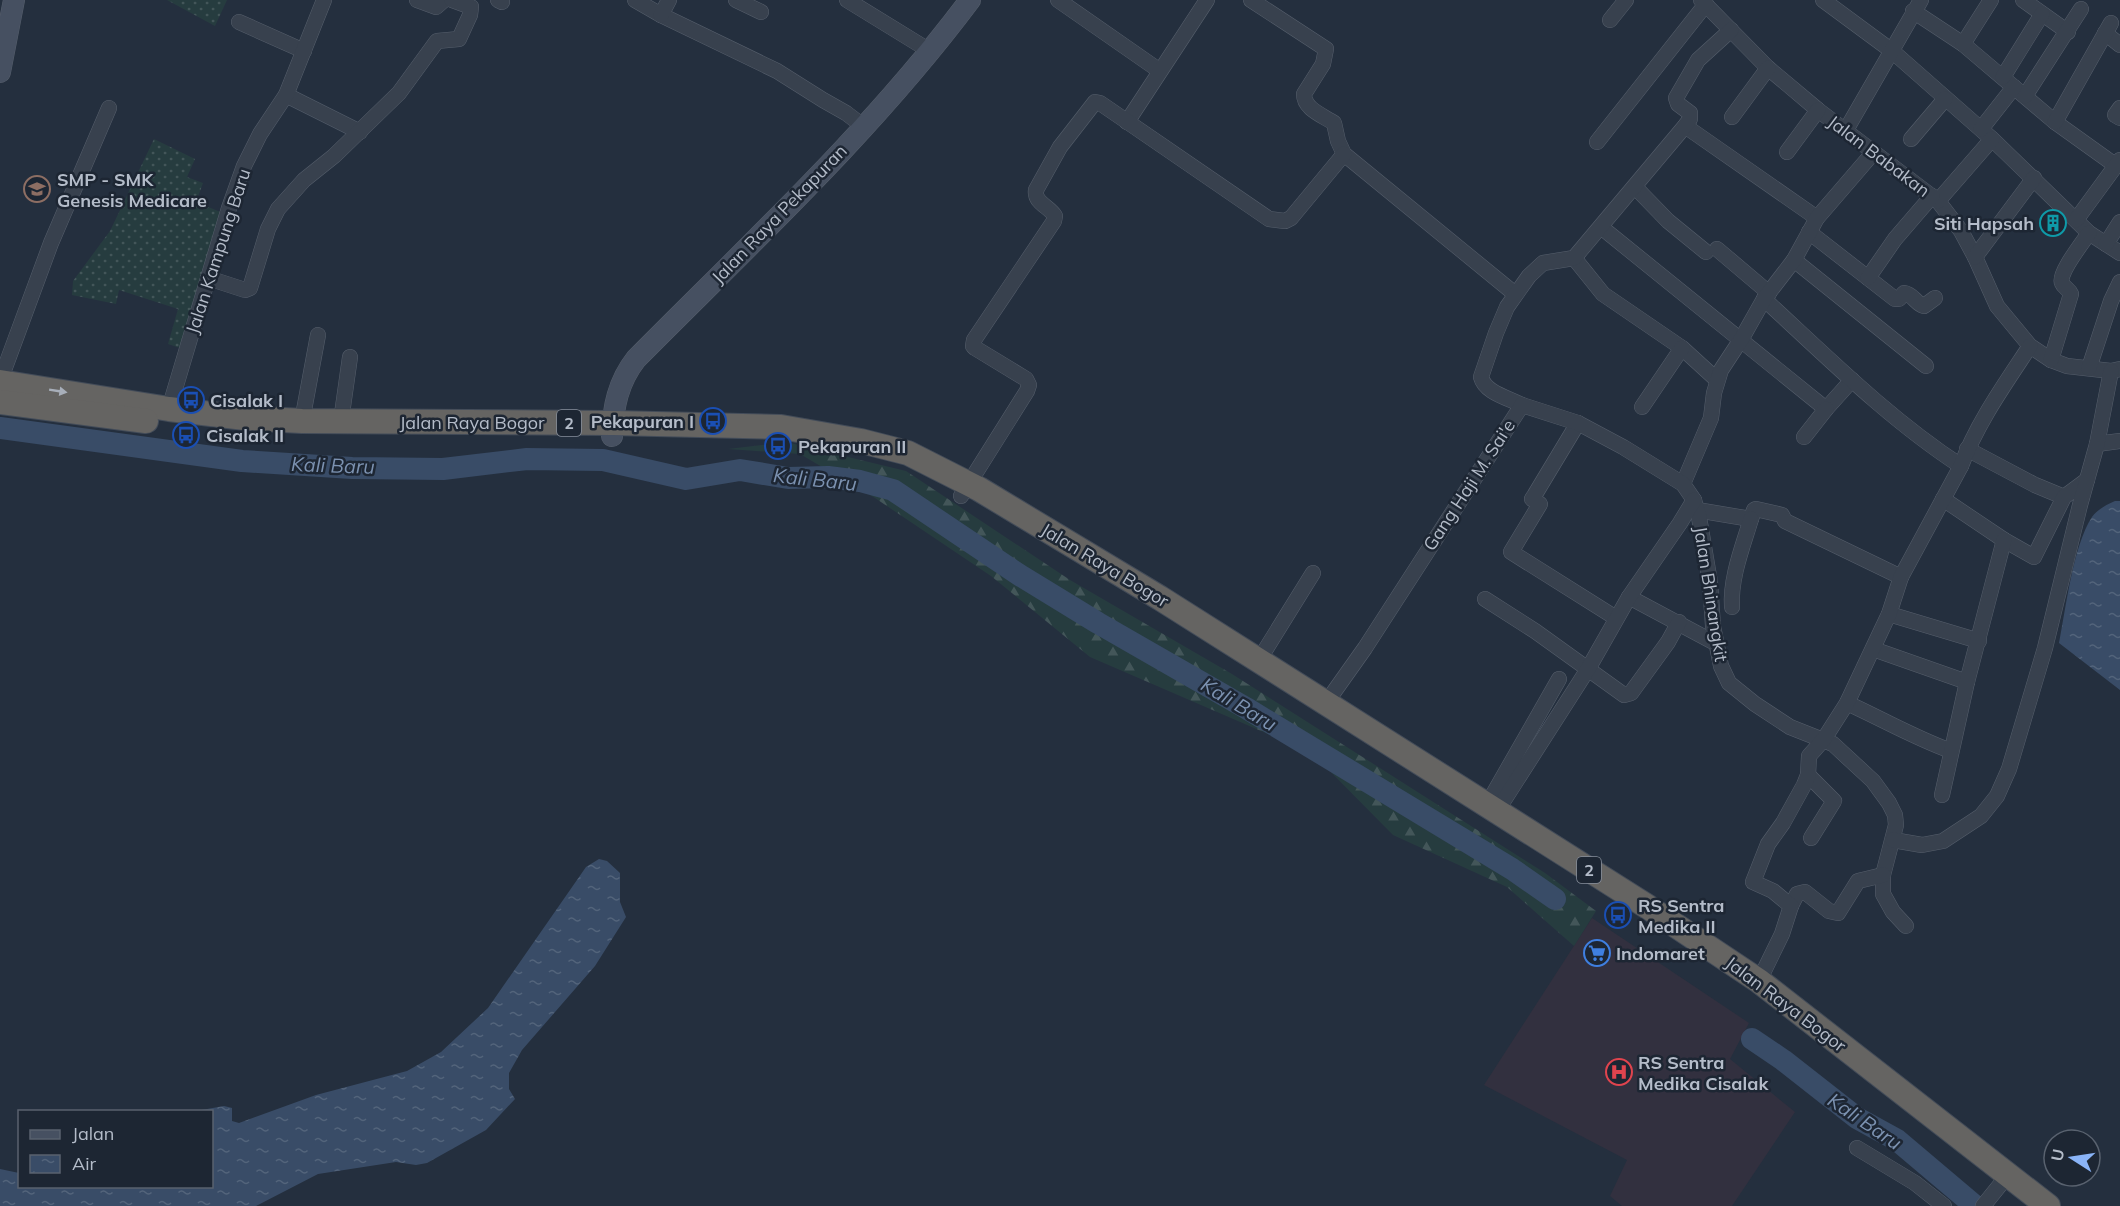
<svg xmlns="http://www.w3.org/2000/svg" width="2120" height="1206" viewBox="0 0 2120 1206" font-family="Mulish,sans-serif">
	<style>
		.medical { fill: #32303f }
		.grass { fill: url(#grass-dots) }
		.forest { fill: url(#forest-firs) }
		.water { fill: url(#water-ripples) }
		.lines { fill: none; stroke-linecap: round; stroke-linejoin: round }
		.river { stroke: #394c67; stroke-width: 22 }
		.minor-casing { stroke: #565f6c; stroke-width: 16 }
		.secondary-casing { stroke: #565f6c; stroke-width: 22 }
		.trunk-casing { stroke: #434c59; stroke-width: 26 }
		.minor { stroke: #38414e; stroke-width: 15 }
		.secondary { stroke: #465061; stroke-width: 21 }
		.trunk { stroke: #656462; stroke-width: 24 }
		.oneway { fill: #a8afba }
		.labels { text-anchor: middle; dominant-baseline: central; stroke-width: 5; stroke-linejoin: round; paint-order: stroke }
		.shield { fill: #1d2633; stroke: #878f9c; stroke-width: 1.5 }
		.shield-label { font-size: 16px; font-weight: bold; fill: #b4bcc9 }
		.street-label { font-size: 18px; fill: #b4bcc9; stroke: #1d2633 }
		.poi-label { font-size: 18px; font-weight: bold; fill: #b4bcc9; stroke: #1d2633; text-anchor: start }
		.water-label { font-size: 20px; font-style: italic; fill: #7c92b1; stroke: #1d2633 }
	</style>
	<defs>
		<pattern id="grass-dots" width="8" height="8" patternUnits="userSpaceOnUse" patternTransform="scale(1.5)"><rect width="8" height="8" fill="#263c3f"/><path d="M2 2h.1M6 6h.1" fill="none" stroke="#435659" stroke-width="1.8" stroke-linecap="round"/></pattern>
		<pattern id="forest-firs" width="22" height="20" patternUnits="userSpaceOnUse" patternTransform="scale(1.5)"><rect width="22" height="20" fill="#263c3f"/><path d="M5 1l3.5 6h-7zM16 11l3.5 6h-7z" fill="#435659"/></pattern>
		<pattern id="water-ripples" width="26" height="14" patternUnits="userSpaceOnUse" patternTransform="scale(1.5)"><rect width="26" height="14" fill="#394c67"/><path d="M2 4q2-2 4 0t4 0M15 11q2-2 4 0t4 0" fill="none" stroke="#53647b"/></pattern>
	</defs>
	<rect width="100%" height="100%" fill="#242f3e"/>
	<path class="medical" d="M1592,918L1749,1023L1730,1059L1795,1112L1732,1206H1622L1610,1196L1627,1160L1484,1085Z"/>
	<g class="grass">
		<path d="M167,0H227L215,26Z"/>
		<path d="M154,139L195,159L187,177L203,183L196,202L223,213L183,349L168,344L178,309L119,290L116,304L72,295L73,281L110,231Z"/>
	</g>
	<path class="forest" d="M786,442L906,471L1070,580L1232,674L1545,873L1596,911L1574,946L1507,887L1393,835L1312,753L1090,657L991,576L875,498L800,454L728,449Z"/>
	<g class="water">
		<path d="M2115,501H2120V690L2059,643C2066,608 2073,546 2092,517C2098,509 2106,505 2115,501Z"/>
		<path d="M599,859L607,861L620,873V902L626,917L595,966L522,1050L509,1073V1089L515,1099L486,1130L427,1163L416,1165L396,1162L318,1174L256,1206H0V1169L19,1173L20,1186H212V1112L196,1111L224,1106L232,1108V1121L239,1123L316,1095L407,1071L441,1052L488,1008L586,867Z"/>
	</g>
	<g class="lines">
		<g class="river">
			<path d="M0,428L242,461L352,468L443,469L527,459L603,460L686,479L740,470L788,478L828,477L860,481L893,490L1021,576L1098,623L1246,708L1512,869L1555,899"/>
			<path d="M1752,1039L1783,1060L1857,1118L1897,1140L1975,1206"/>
		</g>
		<defs>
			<g id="minor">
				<path d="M417,0L436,7L444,0"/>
				<path d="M498,0L502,2"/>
				<path d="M635,0L661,15L777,71L823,100L846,113L863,126"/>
				<path d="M736,0L761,12"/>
				<path d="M847,0L930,51"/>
				<path d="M1058,0L1160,71"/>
				<path d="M1251,0L1326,49L1323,64L1304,94C1304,109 1322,115 1334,123L1338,141L1344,154L1515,294"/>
				<path d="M1701,0L1768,68L1818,110L1938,201L1961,231L1975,257L1997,306L2030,346L2051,360L2067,366L2111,371L2120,369"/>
				<path d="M1823,0L1892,51L1992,139L2089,233L2120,253"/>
				<path d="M2023,0L2068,32"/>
				<path d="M1913,11L1963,44L2055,122L2115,165"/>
				<path d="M661,15L669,0"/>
				<path d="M1610,20L1626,0"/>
				<path d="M239,22L304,51"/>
				<path d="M2105,33L2120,45"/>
				<path d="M1963,44L1991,0"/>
				<path d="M2003,77L2042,14"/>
				<path d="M286,95L360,132"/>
				<path d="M2025,96L2081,9"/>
				<path d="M2120,108L2115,115L2120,118"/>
				<path d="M1732,117L1768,68"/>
				<path d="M1127,122L1207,0"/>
				<path d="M2055,122L2111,23"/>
				<path d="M1685,126L1817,218"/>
				<path d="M1981,129L2014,87"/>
				<path d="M1846,130L1921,0"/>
				<path d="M1911,139L1945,99"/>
				<path d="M1597,142L1706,4"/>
				<path d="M1787,152L1818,110"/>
				<path d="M1635,187L1668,221L1706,252"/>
				<path d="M1938,201L1992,139"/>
				<path d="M2076,220L2120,160"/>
				<path d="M1601,227L1826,409L1852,380"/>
				<path d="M1809,232L1895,299H1899L1904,293C1913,294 1916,304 1924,306L1935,298"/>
				<path d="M2106,244L2120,222"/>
				<path d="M1717,249L1769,293"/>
				<path d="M1975,257L2034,178"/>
				<path d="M1574,258L1603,294L1682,348L1717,380"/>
				<path d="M1794,260L1926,366"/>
				<path d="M208,278L245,290L250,288L268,229L278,209L304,180L334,156L399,93L437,41L459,39L470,15L471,7L452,0"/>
				<path d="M1868,278L1895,239L1932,196"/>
				<path d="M1764,299C1827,357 1889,419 1961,466"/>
				<path d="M2051,360L2071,294C2069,289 2064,288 2062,283C2057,275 2083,242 2089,233"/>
				<path d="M2089,368L2111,301L2120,282"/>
				<path d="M0,381L51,243L109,108"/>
				<path d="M1522,405C1509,398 1485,393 1481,377L1496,333L1507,307L1529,276L1543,263L1574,258L1685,126L1690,119V113L1678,104L1676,98L1698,60L1731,30"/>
				<path d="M1642,407L1682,348"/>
				<path d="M169,409L229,208L244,166L260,134L286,95L324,0"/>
				<path d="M302,421L318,335"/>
				<path d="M341,421L350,357"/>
				<path d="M1578,423L1534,496L1532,499L1540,504L1511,552L1616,618"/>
				<path d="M1804,437L1826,409"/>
				<path d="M2097,444L2120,441"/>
				<path d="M1967,449L2035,485L2064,497"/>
				<path d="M1683,484L1711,418L1714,393L1721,370L1742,338L1764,299L1794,260L1817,218L1873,153"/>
				<path d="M961,496L1027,391L1029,385L1026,379L975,348L973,346L974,340L1054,221L1055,216C1049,206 1034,203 1036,190L1060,147L1095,102L1100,103L1269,219L1285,221L1291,218L1344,154"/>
				<path d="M1943,499L2004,540L2034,557L2064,497L2087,480"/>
				<path d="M1697,510L1751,519L1754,510L1756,509L1782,515L1785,521L1901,577"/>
				<path d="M1629,597L1717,644"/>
				<path d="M1485,599L1535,631L1624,695L1631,693L1668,642L1679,622"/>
				<path d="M1732,607C1730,578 1743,546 1751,519"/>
				<path d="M1889,614L1979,641"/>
				<path d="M1873,649L1967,682"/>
				<path d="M1259,660L1313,573"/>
				<path d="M1326,703L1365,648L1522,405L1578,423L1623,447L1683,484L1694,500L1699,517L1710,582L1713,626L1721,666L1729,683L1755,704L1790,727L1833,744L1873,781L1889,803L1895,815L1896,825L1883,875V894L1893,912L1906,926"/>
				<path d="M1847,703C1882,719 1915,738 1951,751"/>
				<path d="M1808,775L1834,801L1811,838"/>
				<path d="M1942,795L1967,682L2004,540"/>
				<path d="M1487,805L1559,679"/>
				<path d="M1497,811L1588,669L1629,597L1680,523L1694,500"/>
				<path d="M1893,840L1922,845L1943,841L1981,816L1997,796L2009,769L2045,648L2080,505L2097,444L2111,371"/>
				<path d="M1791,906L1797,894L1805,892L1829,911L1838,913L1858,881L1883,875"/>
				<path d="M1759,981L1782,934L1791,906L1773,891L1753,882L1768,844L1783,823L1804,785L1808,775L1809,756L1824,739L1847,703L1889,614L1901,577L1961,466C1977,423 2005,384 2030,346"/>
				<path d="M1857,1148L1915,1183L1944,1206"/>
				<path d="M1983,1206L2008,1175"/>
			</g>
			<g id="secondary">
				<path d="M0,72L14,0"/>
				<path d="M612,436C613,407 618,382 636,359C751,243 872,131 970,0"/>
			</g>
			<g id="trunk">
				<path d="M0,382L169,409L245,418L302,421L613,423L781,427L861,441L908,453L979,489L1160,598L1648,907L1759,981L2048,1206"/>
				<path d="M0,402L146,421"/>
			</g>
		</defs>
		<use href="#minor" class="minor-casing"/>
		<use href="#secondary" class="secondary-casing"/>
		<use href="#trunk" class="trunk-casing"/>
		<use href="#minor" class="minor"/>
		<use href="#secondary" class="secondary"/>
		<use href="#trunk" class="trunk"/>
	</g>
	<defs><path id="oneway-solid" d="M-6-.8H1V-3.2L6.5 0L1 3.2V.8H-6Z" transform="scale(1.5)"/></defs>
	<use class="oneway" href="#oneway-solid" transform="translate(58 391) rotate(9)"/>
	<defs>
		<symbol id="school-ring" viewBox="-11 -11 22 22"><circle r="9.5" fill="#1d2633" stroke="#8d6e63" stroke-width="1.5"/><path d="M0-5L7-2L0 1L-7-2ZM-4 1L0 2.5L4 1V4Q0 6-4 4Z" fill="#8d6e63"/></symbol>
		<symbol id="building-ring" viewBox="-11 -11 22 22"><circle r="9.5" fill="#1d2633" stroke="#0f9aa8" stroke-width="1.5"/><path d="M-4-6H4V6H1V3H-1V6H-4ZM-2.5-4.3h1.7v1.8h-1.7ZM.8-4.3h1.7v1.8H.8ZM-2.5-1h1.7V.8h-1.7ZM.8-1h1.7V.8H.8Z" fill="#0f9aa8"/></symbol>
		<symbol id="bus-ring" viewBox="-11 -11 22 22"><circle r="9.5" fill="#1d2633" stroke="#1a4fb4" stroke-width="1.5"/><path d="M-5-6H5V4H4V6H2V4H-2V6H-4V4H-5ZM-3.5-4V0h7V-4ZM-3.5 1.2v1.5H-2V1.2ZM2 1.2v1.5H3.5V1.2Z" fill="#1a4fb4"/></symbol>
		<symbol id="supermarket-ring" viewBox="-11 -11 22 22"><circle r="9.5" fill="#1d2633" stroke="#3f7fe0" stroke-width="1.5"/><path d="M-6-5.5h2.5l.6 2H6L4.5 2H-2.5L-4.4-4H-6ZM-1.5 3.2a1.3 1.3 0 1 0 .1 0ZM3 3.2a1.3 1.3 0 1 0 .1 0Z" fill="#3f7fe0"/></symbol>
		<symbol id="hospital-ring" viewBox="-11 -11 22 22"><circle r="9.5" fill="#1d2633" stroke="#e0444e" stroke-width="1.5"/><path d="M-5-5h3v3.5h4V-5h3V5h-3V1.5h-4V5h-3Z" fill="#e0444e"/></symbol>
	</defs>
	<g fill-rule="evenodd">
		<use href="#school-ring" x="22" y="174" width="30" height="30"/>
		<use href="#building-ring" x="2038" y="208" width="30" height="30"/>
		<use href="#bus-ring" x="176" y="385" width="30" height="30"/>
		<use href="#bus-ring" x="698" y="406" width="30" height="30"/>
		<use href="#bus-ring" x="171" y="420" width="30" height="30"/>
		<use href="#bus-ring" x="763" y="431" width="30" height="30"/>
		<use href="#bus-ring" x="1603" y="900" width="30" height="30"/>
		<use href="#supermarket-ring" x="1582" y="938" width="30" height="30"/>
		<use href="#hospital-ring" x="1604" y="1057" width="30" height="30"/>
	</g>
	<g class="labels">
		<g class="shield">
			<rect x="557" y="410" width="24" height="26" rx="4.5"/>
			<rect x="1577" y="857" width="24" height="26" rx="4.5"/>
		</g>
		<g class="shield-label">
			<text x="569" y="423">2</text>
			<text x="1589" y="870">2</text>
		</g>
		<g class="street-label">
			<text transform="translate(1879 156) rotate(37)">Jalan Babakan</text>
			<text transform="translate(779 214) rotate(-46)">Jalan Raya Pekapuran</text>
			<text transform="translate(218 251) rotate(-72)">Jalan Kampung Baru</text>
			<text x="472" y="422">Jalan Raya Bogor</text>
			<text transform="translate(1469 485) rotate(-57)">Gang Haji M. Sai'e</text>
			<text transform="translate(1105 565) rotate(31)">Jalan Raya Bogor</text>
			<text transform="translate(1711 594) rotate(81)">Jalan Bhinangkit</text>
			<text transform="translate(1786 1004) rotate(37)">Jalan Raya Bogor</text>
		</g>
		<g class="poi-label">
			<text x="57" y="179">SMP - SMK<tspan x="57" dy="21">Genesis Medicare</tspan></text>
			<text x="2034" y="223" text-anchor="end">Siti Hapsah</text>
			<text x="210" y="400">Cisalak I</text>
			<text x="694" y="421" text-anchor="end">Pekapuran I</text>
			<text x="206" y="435">Cisalak II</text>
			<text x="798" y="446">Pekapuran II</text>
			<text x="1638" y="905">RS Sentra<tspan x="1638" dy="21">Medika II</tspan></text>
			<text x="1616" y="953">Indomaret</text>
			<text x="1638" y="1062">RS Sentra<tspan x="1638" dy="21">Medika Cisalak</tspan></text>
		</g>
		<g class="water-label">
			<text transform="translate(333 465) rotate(2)">Kali Baru</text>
			<text transform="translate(815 479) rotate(6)">Kali Baru</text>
			<text transform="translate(1239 704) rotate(31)">Kali Baru</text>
			<text transform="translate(1865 1121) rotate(34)">Kali Baru</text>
		</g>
	</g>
	<rect x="18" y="1110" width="195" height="78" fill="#1d2633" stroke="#59626f" stroke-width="1.5"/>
	<rect x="30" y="1130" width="30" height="9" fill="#465061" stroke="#59626f" stroke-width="1.5"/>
	<text x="72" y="1140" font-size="18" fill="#b4bcc9">Jalan</text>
	<rect x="30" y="1155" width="30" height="18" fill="url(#water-ripples)" stroke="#59626f" stroke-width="1.5"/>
	<text x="72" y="1170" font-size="18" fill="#b4bcc9">Air</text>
	<g transform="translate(2072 1158) rotate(282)"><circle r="28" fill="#1d2633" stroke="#59626f" stroke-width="1.5"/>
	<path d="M0-4.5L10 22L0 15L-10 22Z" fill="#8ab4f8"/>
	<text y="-9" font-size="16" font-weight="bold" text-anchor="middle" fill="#b4bcc9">U</text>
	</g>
</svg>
